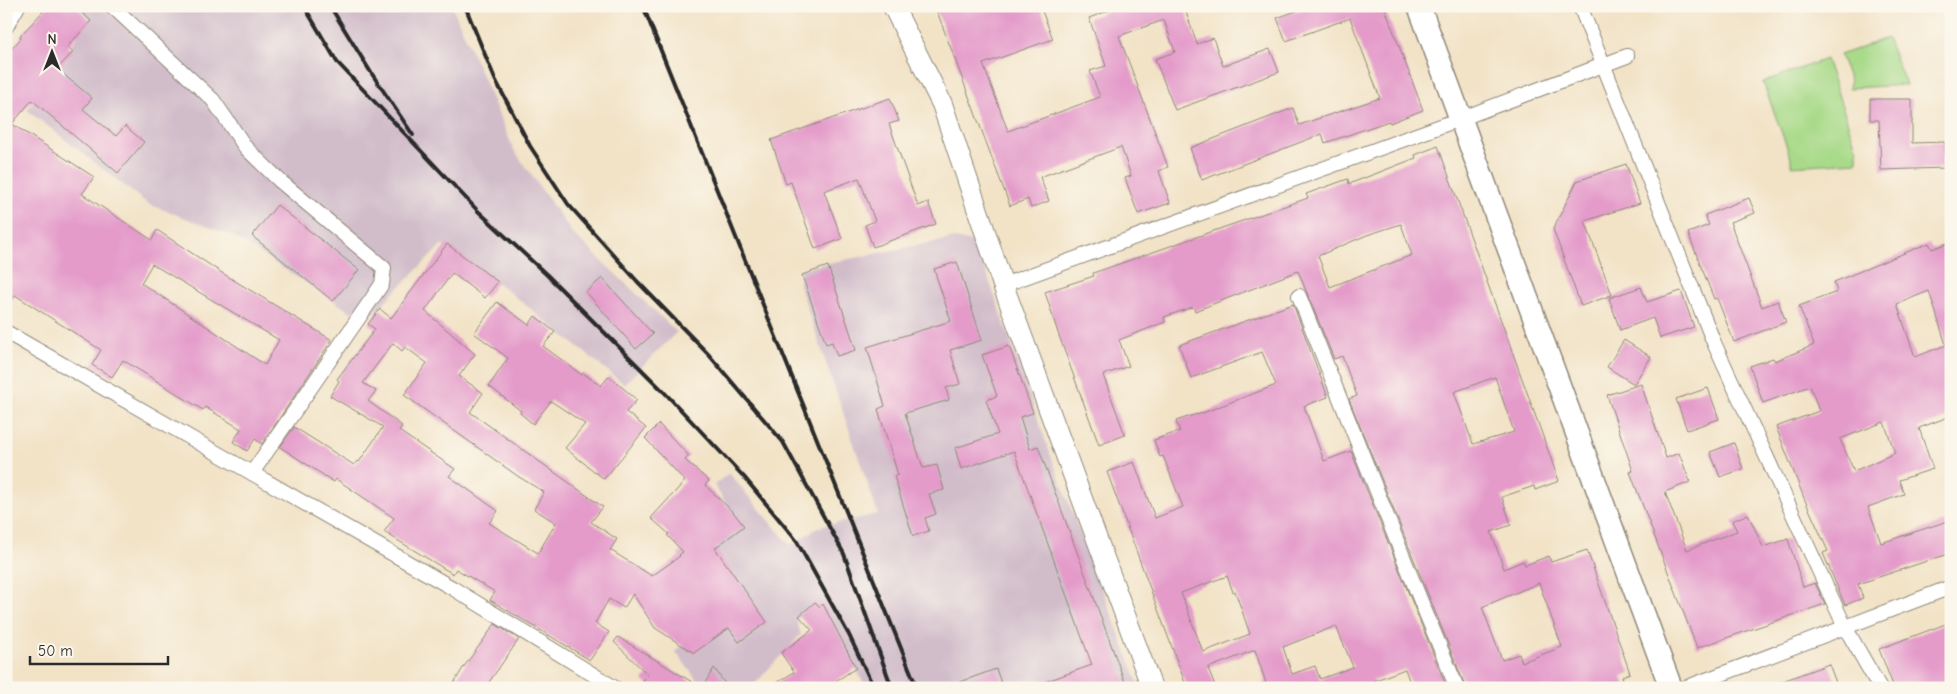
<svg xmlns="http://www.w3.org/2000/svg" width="1957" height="694" viewBox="0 0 1957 694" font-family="'Comic Neue',sans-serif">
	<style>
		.industrial { fill: #d1bdca }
		.green { fill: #a8da89; stroke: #6a825a }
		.building { fill: #e49bca; fill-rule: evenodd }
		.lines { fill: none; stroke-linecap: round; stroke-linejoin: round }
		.street-casing { stroke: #8e8779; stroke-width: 16 }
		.secondary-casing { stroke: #8e8779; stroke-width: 22 }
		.primary-casing { stroke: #8e8779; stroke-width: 25 }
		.street { stroke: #fff; stroke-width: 14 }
		.secondary { stroke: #fff; stroke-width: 20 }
		.primary { stroke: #fff; stroke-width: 22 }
		.rail { stroke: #2b2b2b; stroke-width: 4 }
	</style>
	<rect width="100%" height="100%" fill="#fbf7ec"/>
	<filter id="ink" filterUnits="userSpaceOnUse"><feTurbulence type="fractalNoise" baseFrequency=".02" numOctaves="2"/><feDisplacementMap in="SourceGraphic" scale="10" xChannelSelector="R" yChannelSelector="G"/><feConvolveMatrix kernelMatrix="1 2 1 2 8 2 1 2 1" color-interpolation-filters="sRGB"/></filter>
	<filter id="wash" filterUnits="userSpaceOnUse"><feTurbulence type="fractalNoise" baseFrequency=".0096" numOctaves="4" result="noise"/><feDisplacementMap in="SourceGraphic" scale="20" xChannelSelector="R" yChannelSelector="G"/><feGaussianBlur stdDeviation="1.12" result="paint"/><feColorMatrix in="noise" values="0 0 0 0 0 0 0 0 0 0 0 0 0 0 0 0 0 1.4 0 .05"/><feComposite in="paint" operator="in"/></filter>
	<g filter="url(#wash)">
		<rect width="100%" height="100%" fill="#f2e3c7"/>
		<g class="industrial">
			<path d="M76,6H452L514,150L572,233L677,332L624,384L493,279L442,245L365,321L233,236L148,204L27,110L90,18Z"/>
			<path d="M955,238L976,243L1052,459L1140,688H866L832,622L813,603L796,620L801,634L752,687L703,688L675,651L720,620L678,554L733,514L714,485L729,473L790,545L819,527L878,514L799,284L800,270L814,266Z"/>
		</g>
		<g class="green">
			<path d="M1887,38L1906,85L1849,88L1850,81L1840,55Z"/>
			<path d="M1826,59L1857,150V162L1791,166V158L1763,82Z"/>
		</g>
		<g id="blocks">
			<g class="building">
				<path d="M48,6H75L91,21L67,47L73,52L57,69L92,98L83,109L116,136L125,126L144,142L118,173L32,100L12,124L94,177L82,194L152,240L157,230L222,273L332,340L262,444L255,439L247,451L233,442L241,429L205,407L203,410L123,360L112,377L92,365L101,350L15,295L6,308V55L21,38L20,36ZM152,264L279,340L265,365L141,283Z"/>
				<path d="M935,6H1040L1053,39L983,64L1008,131L1100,97L1090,71L1106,66L1089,18L1121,6H1196V8L1186,12L1197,44L1213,38L1223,66L1270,49L1279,72L1175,110L1155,59L1175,52L1164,20L1119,36L1168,167L1159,171L1170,203L1138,214L1125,178L1131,176L1121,147L1040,177L1049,201L1031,208L1028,199L1010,206Z"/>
				<path d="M1310,6H1384L1423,110L1390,123L1389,121L1325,143L1322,134L1202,180L1190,148L1293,108L1299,125L1380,98L1350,18L1286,41L1277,18Z"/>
				<path d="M890,98L899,121L889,124L918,206L928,202L936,224L873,247L865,225L875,221L859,178L824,191L842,239L815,249L791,182L786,184L771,140Z"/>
				<path d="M1870,99H1912V143L1945,142L1946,168L1881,170L1879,120H1870Z"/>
				<path d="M1438,146L1559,481L1535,490L1534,486L1502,497L1511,525L1491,532L1504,569L1523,561L1525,565L1549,556L1551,562L1587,550L1630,673L1622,676L1626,688H1466L1349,399L1357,396L1342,356L1334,359L1298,271L1195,311L1193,307L1164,317L1165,322L1119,340L1129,366L1103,375L1125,435L1099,445L1058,333L1045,292L1094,276L1093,273L1308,198L1306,194L1348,179L1349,184L1416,158L1415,155ZM1401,224L1412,255L1330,287L1318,256L1367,235ZM1495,377L1514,432L1473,444L1454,392ZM1539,583L1562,647L1522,662L1519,654L1502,660L1482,607Z"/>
				<path d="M1626,164L1640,203L1585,221L1612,295L1581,306L1553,229L1577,181Z"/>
				<path d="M1749,198L1755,213L1730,222L1762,307L1778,301L1786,322L1734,342L1717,298L1714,299L1688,233L1709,225L1705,215Z"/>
				<path d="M277,205L359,270L333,301L252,236Z"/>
				<path d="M1951,242V416L1919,428L1933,469L1899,480L1904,494L1868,507L1881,543L1951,520V553L1858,584L1863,598L1845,605L1823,553L1828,551L1804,498L1776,427L1819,411L1810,386L1763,403L1750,366L1773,358L1775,361L1814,345L1799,306L1837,292L1834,282L1929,243L1932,249ZM1929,291L1946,345L1915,357L1897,304ZM1884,422L1895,453L1854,471L1840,439Z"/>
				<path d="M447,244L498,282L485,298L452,273L425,311L475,354L459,376L483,393L470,412L603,507L591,522L617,539L610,550L652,576L680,556L679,555L683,552L667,535L669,534L651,518L685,481L645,438L659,424L689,456L685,460L709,481L705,485L734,513L744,526L715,548L767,622L739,642L729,628L694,653L655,628L633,594L624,608L609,599L595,623L609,632L590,660L490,600L495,592L456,569L453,574L384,532L394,518L336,479L334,482L280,447L294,427L354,465L357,461L359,462L383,427L330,396L339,381L337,379L375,329L368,324L380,309L391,318ZM393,343L402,351L405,347L427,363L404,395L519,477L544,492L534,509L556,523L538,553L489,523L498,511L449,476L455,469L399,431L402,426L368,401L376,391L363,383Z"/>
				<path d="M957,262L982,340L950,350L960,384L946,388L949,400L905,413L923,468L937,465L944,490L929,494L936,514L925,518L929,531L913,536L894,476L898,475L878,409L885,406L867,347L951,321L934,269Z"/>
				<path d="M828,266L856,350L837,356L832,342L826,344L802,275Z"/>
				<path d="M602,278L653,334L636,349L586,292Z"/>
				<path d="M1641,287L1647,302L1681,291L1694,327L1660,338L1653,318L1620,330L1609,298Z"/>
				<path d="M497,302L529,325L535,316L555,332L543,346L582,375L583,373L601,386L609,376L637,400L626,412L646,428L604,479L565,448L585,424L551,401L533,424L520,413L521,411L489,386L508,358L474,333Z"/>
				<path d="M1293,304L1328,397L1304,406L1324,461L1351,451L1447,688H1412L1405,669L1373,681L1375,688H1259V685L1266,683L1255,650L1208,668L1216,688H1187L1107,472L1134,462L1155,518L1183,507L1163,456L1160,457L1154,440L1180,431L1176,421L1197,414V415L1276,385L1262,352L1191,378L1179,345ZM1227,576L1233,592L1235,591L1250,634L1203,652L1181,593ZM1336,626L1353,667L1320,679L1315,666L1292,674L1283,647Z"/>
				<path d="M1624,340L1651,357L1634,384L1607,367Z"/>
				<path d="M1009,346L1033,413L1020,417L1030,449L1038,446L1127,688H1034L1033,686L1092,665L1014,451L961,469L955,448L998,434L986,400L997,396L982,355Z"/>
				<path d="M1641,384L1666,458L1679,453L1690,482L1665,492L1687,550L1737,531L1732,521L1748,514L1763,547L1788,539L1803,587L1815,583L1825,604L1697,648L1630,472L1633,471L1607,395Z"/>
				<path d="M1708,388L1719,419L1687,430L1676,399Z"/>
				<path d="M1734,443L1743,469L1720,477L1710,452Z"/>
				<path d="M815,602L820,607L823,604L856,668L825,688H769L794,672L781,653L812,630L799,616Z"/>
				<path d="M1951,622V688H1894L1879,649Z"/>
				<path d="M495,624L519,639L485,688H451L463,668Z"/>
				<path d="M618,637L702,688L714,668L728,688H651L643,680L648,675L614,642Z"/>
				<path d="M1829,664L1838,688H1769V686Z"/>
				<path d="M996,669L1003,688H949V686Z"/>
			</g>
		</g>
	</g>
	<g filter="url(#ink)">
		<use href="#blocks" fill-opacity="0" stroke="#8e8779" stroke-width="1"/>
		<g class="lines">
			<defs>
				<g id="street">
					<path d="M112,6L213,100L246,148L280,181L384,268L382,284L252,473"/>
					<path d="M1580,6L1714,343L1845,627L1880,688"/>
					<path d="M6,27L18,6"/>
					<path d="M1003,285L1460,119L1627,56"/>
					<path d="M1299,296L1420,599L1457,688"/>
					<path d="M6,332L454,589L615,688"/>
					<path d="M1685,688L1951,587"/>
				</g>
				<path id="secondary" d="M893,6L942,104L1003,285L1152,688"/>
				<path id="primary" d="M1419,6L1671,688"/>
			</defs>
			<use href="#street" class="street-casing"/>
			<use href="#secondary" class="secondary-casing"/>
			<use href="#primary" class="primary-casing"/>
			<use href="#street" class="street"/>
			<use href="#secondary" class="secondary"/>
			<use href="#primary" class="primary"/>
			<g class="rail">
				<path d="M304,6L337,62L478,211L547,275L664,392L744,477L796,540L849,635L874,688"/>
				<path d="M330,6L370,71L413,135"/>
				<path d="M465,6L495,79L530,146L568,204L637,281L709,355L783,442L844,554L892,688"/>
				<path d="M643,6L917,688"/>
			</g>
		</g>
	</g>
	<rect width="1957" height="694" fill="none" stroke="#fbf7ec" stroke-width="25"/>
	<g transform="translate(52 52)" stroke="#fbf7ec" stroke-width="4" paint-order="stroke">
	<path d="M0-4L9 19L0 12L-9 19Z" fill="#2b2b2b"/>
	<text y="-8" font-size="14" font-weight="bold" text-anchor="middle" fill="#2b2b2b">N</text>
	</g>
	<path d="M30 656v8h138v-8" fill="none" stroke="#2b2b2b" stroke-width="2.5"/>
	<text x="38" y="656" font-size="15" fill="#2b2b2b" stroke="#fbf7ec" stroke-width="4" paint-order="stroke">50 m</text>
</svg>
